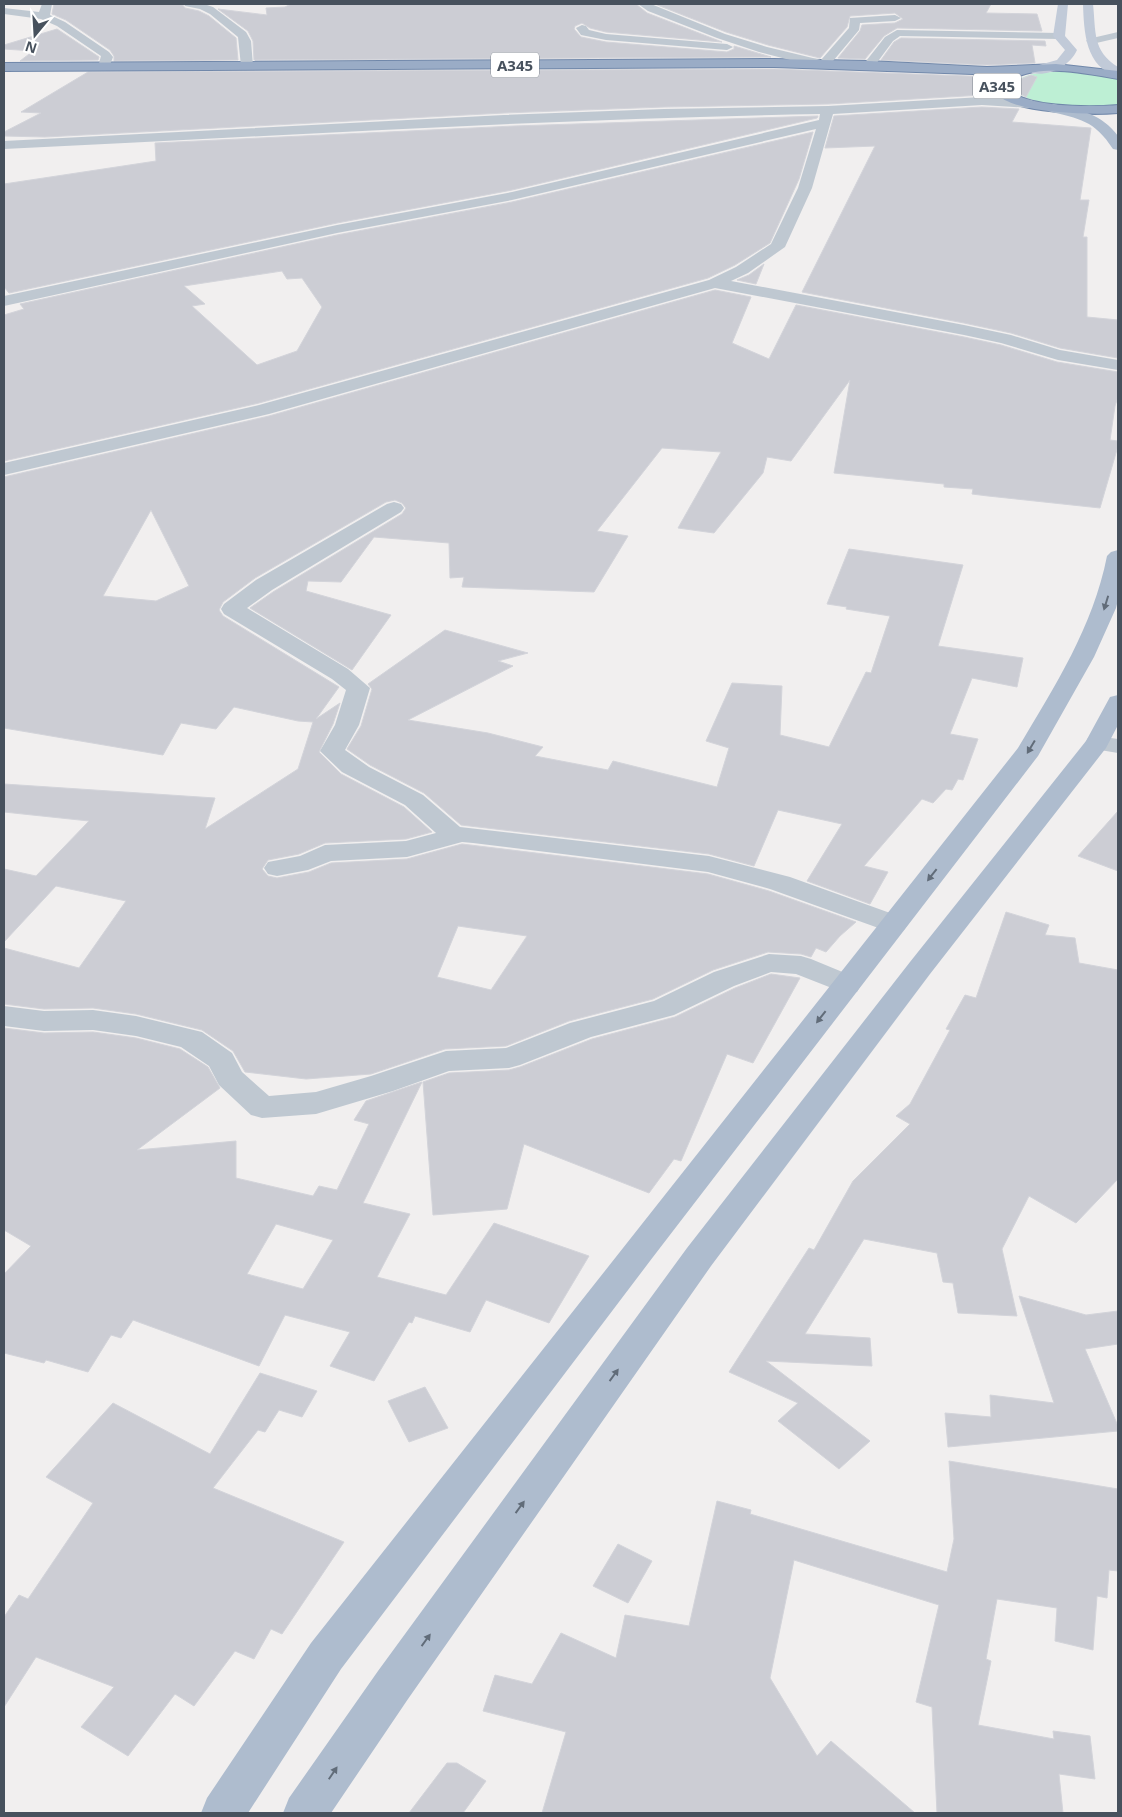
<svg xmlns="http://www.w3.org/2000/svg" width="1122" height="1817" viewBox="0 0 1122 1817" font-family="'Noto Sans',sans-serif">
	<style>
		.green { fill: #bdefd4 }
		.building { fill: #cccdd4; stroke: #d3d4da; fill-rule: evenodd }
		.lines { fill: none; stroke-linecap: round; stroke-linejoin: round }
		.trunk-casing { stroke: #7188aa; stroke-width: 2 }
		.minor { fill: #bfc8d1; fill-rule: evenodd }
		.tertiary { fill: #bfc8d1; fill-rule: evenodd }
		.secondary { fill: #c1cad8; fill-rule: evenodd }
		.primary { fill: #aebcce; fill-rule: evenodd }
		.trunk { fill: #9aacc6; fill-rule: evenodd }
		.oneway { fill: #616c79 }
		.labels { text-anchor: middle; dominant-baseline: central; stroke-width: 4; stroke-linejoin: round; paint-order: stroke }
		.shield { fill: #fff; stroke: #7e858e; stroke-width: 1 }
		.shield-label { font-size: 15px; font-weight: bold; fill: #47515d }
	</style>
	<rect width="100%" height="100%" fill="#f1efef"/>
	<path class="green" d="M1066,72L1088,73L1118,79V105C1094,107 1023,110 1012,85C1025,71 1049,72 1066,72Z"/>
	<g class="building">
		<path d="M54,4H182L185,8L199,11L209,16L236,38L238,60L114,61V56L110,50L66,20L52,14Z"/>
		<path d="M291,4H636L647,13L722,42L606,32L590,28L582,23L575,26L574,29L581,37L606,42L727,52L734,49V46L771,57L254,60L253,41L248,31L218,9L267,15L266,8L285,7Z"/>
		<path d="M655,4H991L986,13L1037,14L1042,31L897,28L884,36L865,59L838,58L860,31L862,25L895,23L903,19L895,13L850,16L847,27L820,58L768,45L726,32Z"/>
		<path d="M57,29L99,57L98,60L20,61L33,51L4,49V45Z"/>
		<path d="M901,38L1045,41L1046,46L1032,45L1035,63L987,65L881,60L894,42Z"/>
		<path d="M774,69L996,77L990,83L997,96L982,95L828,104L664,107L504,113L45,137L4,136V132L41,113L21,112L88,72Z"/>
		<path d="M1031,75L1037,77L1026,97L1013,90L1008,84Z"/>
		<path d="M982,107L1019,109L1012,122L1091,128L1080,200H1089L1083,237H1087V317L1118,320V358L1060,348L1011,333L964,323L802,292L875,146L825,148L834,116Z"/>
		<path d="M818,116L817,118L512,190L337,223L9,293L4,287V184L156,161L155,143L514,126Z"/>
		<path d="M813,132L799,179L770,243L735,265L708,278L259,403L4,461V315L24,309L20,304L337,235L512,202ZM282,271L287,279L302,278L322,307L297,351L257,365L192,306L205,304L184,286Z"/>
		<path d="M764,264L756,284L737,280L749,275Z"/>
		<path d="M715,290L751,297L732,343L769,359L796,305L964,337L1001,345L1057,362L1118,372V397L1115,406L1110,440L1118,441V446L1100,508L988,496L972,494L973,489L944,487V484L834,473L850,380L791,461L767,457L763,473L714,533L678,528L721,452L662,448L597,531L628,536L594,592L462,587L464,577L450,578L449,543L374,537L341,582L308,581L306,591L391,615L352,670L250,608L273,592L402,514L406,508L402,503L395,500L386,502L255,578L223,602L219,610L223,616L339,687L316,719L340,703L333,724L319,752L341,774L404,807L432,832L406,839L325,843L299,854L268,860L262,869L268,876L277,878L309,872L331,863L407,859L462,844L708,874L769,891L856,922L840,936L826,952L816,948L811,957L801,954L768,952L713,970L653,999L569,1021L506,1046L445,1049L371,1074L306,1079L245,1072L233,1051L202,1030L136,1014L93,1008L44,1009L4,1004V948L79,968L126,901L56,886L4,942V869L36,876L89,821L4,812V784L215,798L205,829L298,769L313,722L298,721L234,707L216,729L181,723L163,755L4,728V477L269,416ZM151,510L189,586L156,601L103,596ZM458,926L527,936L491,990L437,977Z"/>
		<path d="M849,549L963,565L938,646L1023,658L1017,687L972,678L950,734L978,739L963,780L958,779L952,790L946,789L933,803L922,799L864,866L888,872L870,904L807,881L842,824L778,810L754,866L709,854L461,825L424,793L370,765L347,749L361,726L372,689L368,684L445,630L528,653L498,661L513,666L408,720L488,733L543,747L535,756L608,770L613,761L717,787L729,748L706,741L732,683L782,686L780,735L829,747L866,672L871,673L890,616L846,609L847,607L827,604Z"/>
		<path d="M1118,811V871L1078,856Z"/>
		<path d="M1006,912L1049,925L1045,935L1075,938L1079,963L1118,970V1179L1076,1223L1029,1196L1002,1249L1017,1316L958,1313L953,1283L943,1282L937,1253L864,1239L805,1334L870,1338L872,1366L766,1361L870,1441L839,1469L778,1421L798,1403L729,1372L809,1248L814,1250L853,1181L910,1124L896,1116L910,1104L950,1030L946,1029L965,995L976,998Z"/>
		<path d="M771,974L800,978L753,1063L727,1054L681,1161L674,1159L649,1193L524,1144L507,1209L433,1215L423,1082L449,1073L509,1070L520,1067L592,1039L675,1017L735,988Z"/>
		<path d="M4,1028L44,1033L93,1032L136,1038L180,1049L208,1067L220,1088L137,1150L236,1141V1178L313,1196L319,1186L337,1190L369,1124L354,1120L366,1101L422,1082L363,1203L410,1214L377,1277L446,1295L494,1223L589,1256L549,1323L486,1300L470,1332L415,1316L412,1323L409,1322L374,1381L330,1366L350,1332L285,1315L259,1366L133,1320L121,1338L111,1335L88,1372L46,1360L44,1363L4,1353V1274L31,1246L4,1230ZM276,1224L333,1240L303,1289L247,1274Z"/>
		<path d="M1019,1296L1086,1315L1118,1311V1344L1085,1349L1118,1426V1431L948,1447L945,1413L991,1417L990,1395L1054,1403Z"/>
		<path d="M260,1373L317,1391L302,1417L279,1410L265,1432L258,1430L213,1488L344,1542L282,1634L271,1629L254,1659L235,1651L194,1706L175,1694L128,1756L81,1727L114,1687L36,1657L4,1707V1617L19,1595L28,1599L93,1503L46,1477L113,1403L210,1454Z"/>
		<path d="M425,1387L448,1428L409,1442L388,1401Z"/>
		<path d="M949,1461L1118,1489V1571L1109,1570L1107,1598L1097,1596L1093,1650L1055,1641L1057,1608L997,1599L986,1659L991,1661L978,1725L1054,1739L1053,1731L1090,1736L1095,1779L1059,1774L1063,1813H937L932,1707L916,1702L939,1605L794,1560L770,1678L817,1756L831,1741L915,1813H542L566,1732L483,1711L495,1675L532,1684L561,1633L616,1658L625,1615L689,1626L717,1501L751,1510L750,1514L947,1572L954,1539Z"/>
		<path d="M618,1544L652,1561L628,1603L593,1586Z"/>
		<path d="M447,1763H457L486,1781L463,1813H409Z"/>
	</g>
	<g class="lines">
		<defs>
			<path id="trunk" d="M774,59L869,61L987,67L1056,64L1118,71V79C1083,73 1036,62 1005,83C1014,109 1094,107 1118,105V113C1093,115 1012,114 996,93C994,90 993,85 992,82L1001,75L774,67L4,71V63Z"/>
		</defs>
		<use href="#trunk" class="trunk-casing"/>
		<g class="minor">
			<path d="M42,4H52L50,15L65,22L109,52L113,57L108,70H100L98,67L101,56L57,26L41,19L4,14V8L39,12Z"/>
			<path d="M184,4H204L213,7L246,32L251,41L253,66L251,69H243L241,66L238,37L210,14L200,9L185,6Z"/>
			<path d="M638,4H651L725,34L767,47L821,60L849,28L850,18L895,15L901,18L895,21L860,23L859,30L828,67L821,68L759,52L717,38L648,11Z"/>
			<path d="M582,25L586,26L589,30L606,34L727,44L733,47L727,50L606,40L581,35L576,28Z"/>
			<path d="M897,30L1059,33L1065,36L1059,39L900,36L893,41L873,68H865L863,65L885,37Z"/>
			<path d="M1118,32V38L1092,44L1086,41L1088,39Z"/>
			<path d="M982,97L1031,100L1037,104L1031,108L982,105L833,114L812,188L785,247L748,273L731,281L964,325L1011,335L1060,350L1118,360V370L1058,360L1001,343L964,335L715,288L269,414L4,475V463L259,405L709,280L736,267L771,244L798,188L816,129L512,200L337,233L4,306V296L337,225L512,192L819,120L820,114C548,119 276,136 4,149V141L504,115L664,109L828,106Z"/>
			<path d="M394,502L401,504L404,508L401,512L272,590L247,608L348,669L370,688L359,725L345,750L369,767L423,795L460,827L709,856L790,877L904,918L908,924L904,930L894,933L884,930L770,889L708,872L473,843L462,842L407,857L331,861L308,870L277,876L268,874L264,868L268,862L300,856L325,845L406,841L436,833L405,805L342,772L320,751L335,725L346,690L332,679L224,614L221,609L224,604L256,580L387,504Z"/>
			<path d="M769,954L801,956L811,959L857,978L861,985L857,992L847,994L796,974L771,972L734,986L674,1015L591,1037L520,1065L509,1068L449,1071L393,1091L316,1114L262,1118L251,1115L219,1085L209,1066L181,1047L136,1036L93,1030L44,1031L4,1026V1006L44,1011L93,1010L136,1016L202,1032L232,1053L242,1072L269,1096L316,1092L371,1076L446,1051L506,1048L570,1023L654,1001L714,972Z"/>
		</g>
		<path class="tertiary" d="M1097,736L1118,739V753L1088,748L1085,743L1088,738Z"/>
		<g class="secondary">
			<path d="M1058,4H1068L1065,36L1077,50C1070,66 1049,77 1032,73L1030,70L1032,67L1057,60L1065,50L1053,36Z"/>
			<path d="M1083,4H1093C1096,31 1092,51 1118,67V76C1085,68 1084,31 1083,4Z"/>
		</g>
		<g class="primary">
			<path d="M1053,104C1079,109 1102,114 1118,136V150L1113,149C1094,120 1080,119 1048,111L1047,108Z"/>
			<path d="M1118,550V600L1116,608L1094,657L1038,756L653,1257L341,1669L248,1813H201L207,1798L311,1643L1018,748C1055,686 1093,627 1107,556L1111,552Z"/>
			<path d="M1118,695V725L1106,748L930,974L711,1266L408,1699L331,1813H283L289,1798L378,1671L687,1248L910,962L1086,741L1110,697Z"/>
		</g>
		<use href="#trunk" class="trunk"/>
	</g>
	<defs><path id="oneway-solid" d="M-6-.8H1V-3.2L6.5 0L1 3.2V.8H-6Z" transform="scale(1.25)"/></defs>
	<g class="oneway">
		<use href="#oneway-solid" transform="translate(1106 603) rotate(107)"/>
		<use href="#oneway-solid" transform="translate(1031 747) rotate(121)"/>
		<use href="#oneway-solid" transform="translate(932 875) rotate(128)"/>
		<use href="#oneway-solid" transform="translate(821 1017) rotate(128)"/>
		<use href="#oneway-solid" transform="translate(614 1375) rotate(-54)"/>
		<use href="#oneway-solid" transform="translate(520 1507) rotate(-54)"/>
		<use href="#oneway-solid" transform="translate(426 1640) rotate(-54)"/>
		<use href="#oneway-solid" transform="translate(333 1773) rotate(-56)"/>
	</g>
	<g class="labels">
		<g class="shield">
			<rect x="491" y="52.5" width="48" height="25" rx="4"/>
			<rect x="973" y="73.5" width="48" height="25" rx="4"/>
		</g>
		<g class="shield-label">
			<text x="515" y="65">A345</text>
			<text x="997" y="86">A345</text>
		</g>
	</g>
	<rect width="1122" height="1817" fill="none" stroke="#47515d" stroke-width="10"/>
	<g transform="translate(35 35) rotate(198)" stroke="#ffffff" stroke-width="4" paint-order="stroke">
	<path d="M0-4L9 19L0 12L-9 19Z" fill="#47515d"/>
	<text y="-8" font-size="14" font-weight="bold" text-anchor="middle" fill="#47515d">N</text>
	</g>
</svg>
